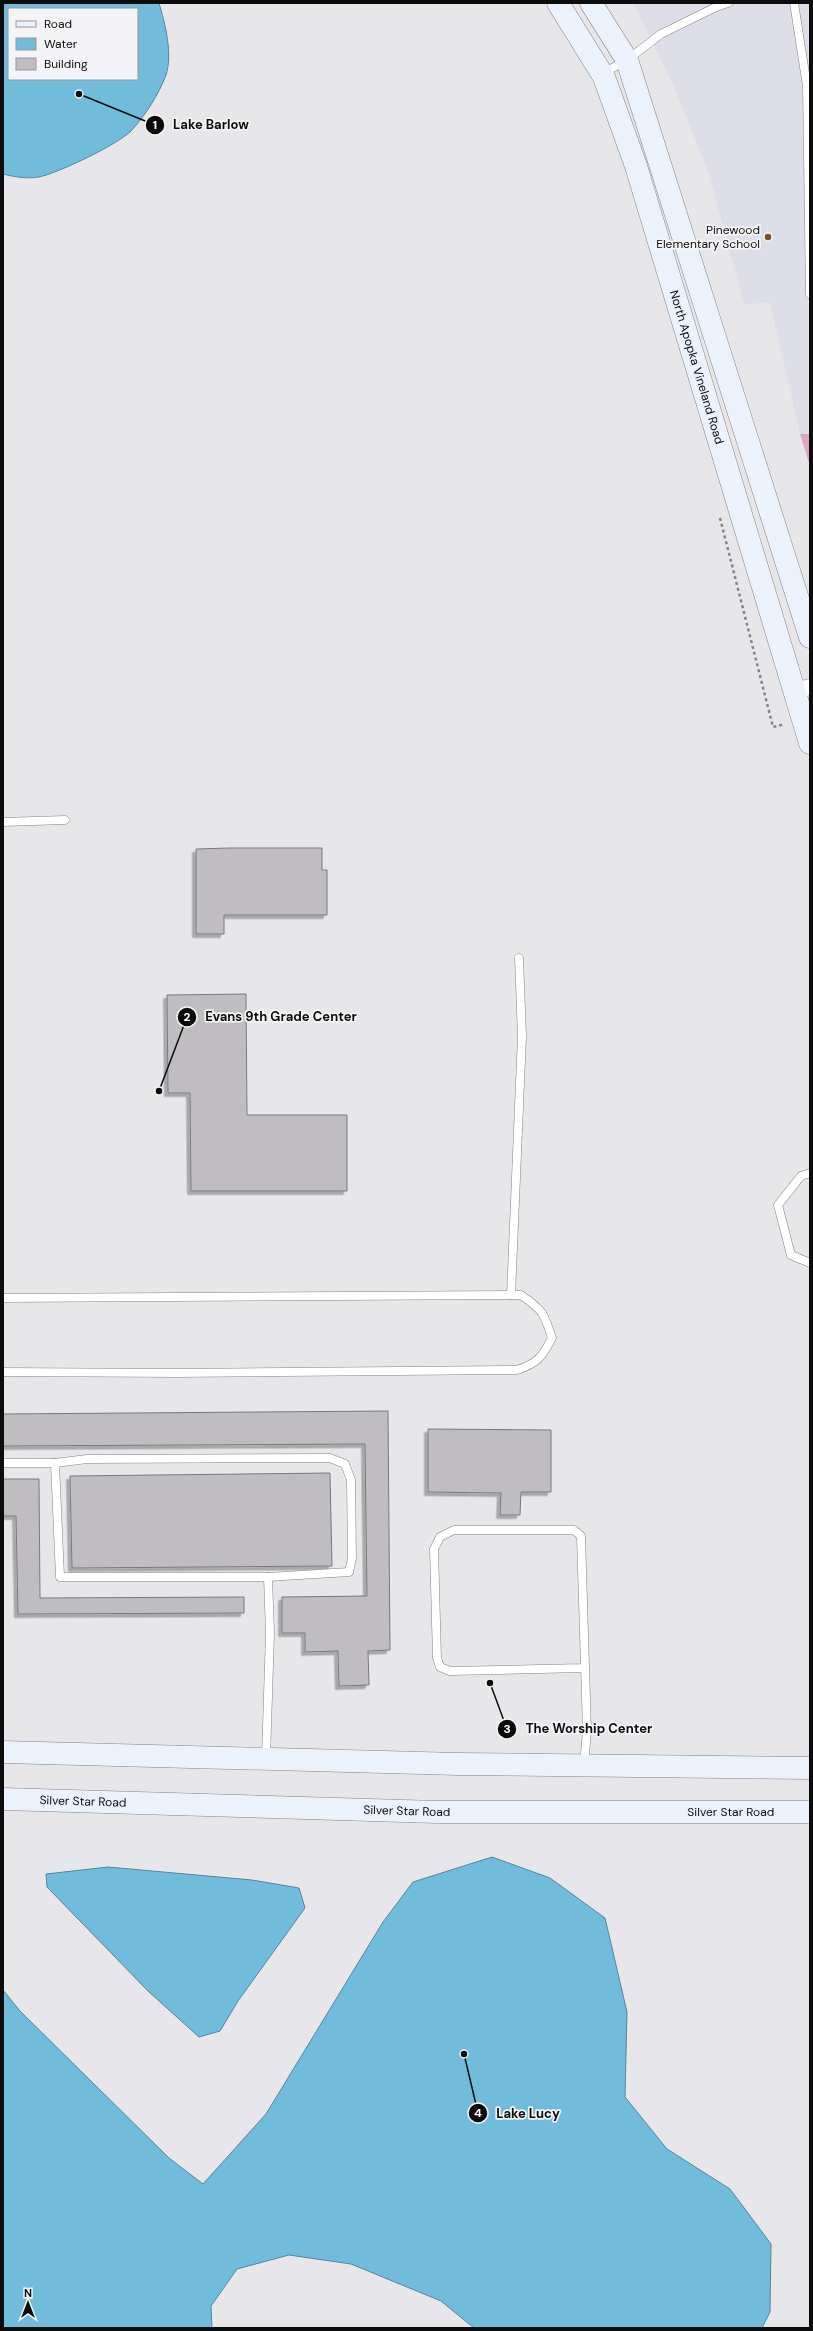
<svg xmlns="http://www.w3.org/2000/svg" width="813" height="2331" viewBox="0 0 813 2331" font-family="'DM Sans',sans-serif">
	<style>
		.built { fill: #dedee9 }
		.green { fill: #e0a7c5 }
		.water { fill: #72bcdb; stroke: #53879d; fill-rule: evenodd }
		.building { fill: #bfbdc0; stroke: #7b797c; filter: url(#shadow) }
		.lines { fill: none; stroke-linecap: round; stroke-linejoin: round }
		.service-casing { stroke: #848487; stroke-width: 9 }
		.minor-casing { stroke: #848487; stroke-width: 17 }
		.secondary-casing { stroke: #848487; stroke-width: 23 }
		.path { stroke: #848486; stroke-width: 2.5; stroke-dasharray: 3 3; stroke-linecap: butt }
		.service { stroke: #fff; stroke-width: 8 }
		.minor { stroke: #fff; stroke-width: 16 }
		.secondary { stroke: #ecf2fb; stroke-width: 22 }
		.poi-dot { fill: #705326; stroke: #f4f4f7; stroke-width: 1.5 }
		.labels { text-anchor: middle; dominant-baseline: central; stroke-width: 3.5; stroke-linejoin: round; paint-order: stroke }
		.poi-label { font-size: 12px; fill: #0c0c0d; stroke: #f4f4f7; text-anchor: end }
		.street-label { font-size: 12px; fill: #0c0c0d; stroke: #f4f4f7 }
		.leader { fill: none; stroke: #0c0c0d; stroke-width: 1.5 }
		.callout-dot { fill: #0c0c0d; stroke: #f4f4f7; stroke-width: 1.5 }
		.mark-label { font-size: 12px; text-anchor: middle; font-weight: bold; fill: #fff }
		.callout-label { font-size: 13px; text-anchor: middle; font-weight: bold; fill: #0c0c0d; stroke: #f4f4f7; stroke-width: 3.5; stroke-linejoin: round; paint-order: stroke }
	</style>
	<defs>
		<filter id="shadow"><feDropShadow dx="-3.5" dy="3.5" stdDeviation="0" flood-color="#0004"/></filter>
	</defs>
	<rect width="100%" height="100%" fill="#e7e7ea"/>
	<path class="built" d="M633,3H810V434H800L770,303L744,304L708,171L672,82Z"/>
	<path class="green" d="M800,434H810V466Z"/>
	<g class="water">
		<path d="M3,3H159C165,23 173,54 166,75C159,94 145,116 131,131C117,145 58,173 39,177C27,179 15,177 3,174ZM9,9H137V79H9Z"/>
		<path d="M492,1857L550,1878L605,1918L627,2012L625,2097L667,2149L730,2189L771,2244L770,2312L762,2328H474L441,2301L351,2264L289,2255L237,2269L211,2306L212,2328H3V1990L20,2011L169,2158L203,2184L266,2114L383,1922L413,1882Z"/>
		<path d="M108,1867L252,1880L299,1888L305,1908L238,2001L220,2031L199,2037L148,1991L47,1887L46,1874Z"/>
	</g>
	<g class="building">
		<path d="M229,848H322V870H327V915H224V934H196V849Z"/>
		<path d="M246,994L247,1115H347V1191H191L190,1093H168L167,995Z"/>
		<path d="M388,1411L390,1650L368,1651L369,1685L339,1686L338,1651L305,1652V1633H282V1597L367,1596L365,1444L3,1446V1414Z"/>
		<path d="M428,1429L551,1430V1492H521L520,1515H500L501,1493L428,1492Z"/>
		<path d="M330,1473L332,1566L72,1568L70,1476Z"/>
		<path d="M3,1479H39L40,1598L244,1597V1613L18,1614L16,1516H3Z"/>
	</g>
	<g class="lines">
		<defs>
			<g id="service">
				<path d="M794,3L807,86L810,294"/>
				<path d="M603,73L627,60L661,34L716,7L728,3"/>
				<path d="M3,822L65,820"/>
				<path d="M810,1173L801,1176L778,1205L791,1255L810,1263"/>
				<path d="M511,1295L522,1036L519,958"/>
				<path d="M3,1298L521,1295C543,1310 544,1313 552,1338C542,1357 538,1363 517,1370L178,1373L3,1372"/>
				<path d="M3,1463H55L60,1577H268L270,1633L266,1758"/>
				<path d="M55,1463L87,1459L330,1458L345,1464L351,1480L352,1558L349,1572L268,1577"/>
				<path d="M583,1668L450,1671L440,1667L437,1658L434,1549L440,1537L454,1530H574L581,1536L587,1731L584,1765"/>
			</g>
			<path id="minor" d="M794,691L810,687"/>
			<g id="secondary">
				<path id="s1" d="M558,3L604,77L636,166L810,743"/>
				<path d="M591,3L627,60L810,637"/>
				<path d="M3,1752L458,1764L810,1768"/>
				<path id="s2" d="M3,1799L437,1812H810"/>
			</g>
		</defs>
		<use href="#service" class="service-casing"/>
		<use href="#minor" class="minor-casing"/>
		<use href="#secondary" class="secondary-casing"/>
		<path class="path" d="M720,518L773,727L785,724"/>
		<use href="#service" class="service"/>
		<use href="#minor" class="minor"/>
		<use href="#secondary" class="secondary"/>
	</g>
	<circle class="poi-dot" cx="768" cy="237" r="4"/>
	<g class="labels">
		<g class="poi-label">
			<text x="760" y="230">Pinewood<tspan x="760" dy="14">Elementary School</tspan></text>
		</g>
		<g class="street-label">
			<text stroke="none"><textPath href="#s1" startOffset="392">North Apopka Vineland Road</textPath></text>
			<text stroke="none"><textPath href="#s2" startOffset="80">Silver Star Road</textPath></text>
			<text stroke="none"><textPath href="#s2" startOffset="404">Silver Star Road</textPath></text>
			<text stroke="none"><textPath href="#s2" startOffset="728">Silver Star Road</textPath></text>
		</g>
	</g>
	<path class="leader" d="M79 94L155 125M159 1091L187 1017M490 1683L507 1729M464 2054L478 2113"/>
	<g class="callout-dot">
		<circle cx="79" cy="94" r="4"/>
		<circle cx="159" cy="1091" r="4"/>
		<circle cx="490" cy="1683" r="4"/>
		<circle cx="464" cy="2054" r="4"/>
		<circle cx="155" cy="125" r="10"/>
		<circle cx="187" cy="1017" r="10"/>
		<circle cx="507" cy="1729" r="10"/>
		<circle cx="478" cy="2113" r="10"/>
	</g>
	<g class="mark-label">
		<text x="155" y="129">1</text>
		<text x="187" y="1021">2</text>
		<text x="507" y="1733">3</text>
		<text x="478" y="2117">4</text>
	</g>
	<g class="callout-label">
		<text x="211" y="129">Lake Barlow</text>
		<text x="281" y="1021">Evans 9th Grade Center</text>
		<text x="589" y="1733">The Worship Center</text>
		<text x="528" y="2118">Lake Lucy</text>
	</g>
	<rect width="813" height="2331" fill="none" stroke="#0c0c0d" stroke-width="8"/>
	<rect x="8" y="8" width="130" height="72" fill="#f4f4f7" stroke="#979799"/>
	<rect x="16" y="21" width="20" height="6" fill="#ecf2fb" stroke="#979799"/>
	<text x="44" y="28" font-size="12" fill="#0c0c0d">Road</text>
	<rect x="16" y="38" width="20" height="12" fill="#72bcdb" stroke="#979799"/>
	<text x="44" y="48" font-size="12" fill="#0c0c0d">Water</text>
	<rect x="16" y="58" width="20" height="12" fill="#bfbdc0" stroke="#979799"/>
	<text x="44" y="68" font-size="12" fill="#0c0c0d">Building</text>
	<g transform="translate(28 2303)" stroke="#f4f4f7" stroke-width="3" paint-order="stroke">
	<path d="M0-3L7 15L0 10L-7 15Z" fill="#0c0c0d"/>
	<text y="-6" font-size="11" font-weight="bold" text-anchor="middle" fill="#0c0c0d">N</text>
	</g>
</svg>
